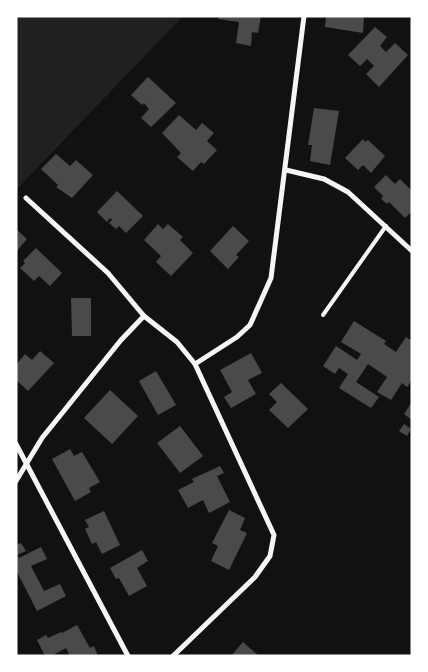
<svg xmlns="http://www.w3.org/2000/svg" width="428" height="672" viewBox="0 0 428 672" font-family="'Golos Text',sans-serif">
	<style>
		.green { fill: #202020 }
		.building { fill: #4a4a4a }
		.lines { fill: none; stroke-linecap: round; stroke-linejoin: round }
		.service { stroke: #f5f5f5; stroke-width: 4 }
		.minor { stroke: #f5f5f5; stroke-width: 5 }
	</style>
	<rect width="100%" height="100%" fill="#111"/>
	<path class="green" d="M16,16H183L16,190Z"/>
	<g class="building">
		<path d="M219,16H261L258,33L252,32L251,46L236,43L239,22L218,19Z"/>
		<path d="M326,16H364L363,33L325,27Z"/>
		<path d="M375,27L387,37L380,46L386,52L395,43L408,55L379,87L366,74L374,66L367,59L360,66L348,55Z"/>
		<path d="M148,77L176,103L151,127L141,118L149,109L144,103L142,105L131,95Z"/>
		<path d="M314,108L339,111L330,165L310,161L312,145H308Z"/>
		<path d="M179,115L196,130L202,123L214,133L207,141L217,150L204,164L201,162L193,171L177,157L181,153L162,133Z"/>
		<path d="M363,139L365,142L368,140L385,156L371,173L363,165L358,170L345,158Z"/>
		<path d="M56,154L70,166L76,160L93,175L72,198L56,187L58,185L41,169Z"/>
		<path d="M386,175L395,184L400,179L412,191V211L405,218L389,202L387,204L381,199L383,196L374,187Z"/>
		<path d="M117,191L143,216L126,233L119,226L116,229L109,223L112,220L110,218L107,222L97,212Z"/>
		<path d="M158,224L163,229L168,224L183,237L180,240L193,253L171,276L156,262L161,256L144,240Z"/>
		<path d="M233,226L249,241L236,255L239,257L228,269L210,251Z"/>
		<path d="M16,229L27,239L16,252Z"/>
		<path d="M36,248L62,273L50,286L39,276L34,281L20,268L25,263L23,261Z"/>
		<path d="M71,298H91V336H72Z"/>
		<path d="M354,321L386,341L384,344L396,352L406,337L412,341V380L407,387L402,383L391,400L377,392L387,377L368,364L356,382L379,397L371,408L339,388L348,374L339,368L335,374L323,366L336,346L357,360L361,354L341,342Z"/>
		<path d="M40,351L54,363L28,391L16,380V365L25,354L32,360Z"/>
		<path d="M251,353L262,373L248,380L256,394L231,408L224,397L232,392L220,370Z"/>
		<path d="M156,371L176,405L158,415L139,381Z"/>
		<path d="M281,383L308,409L288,428L269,410L277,402L269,394Z"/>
		<path d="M110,390L138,416L112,444L84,418Z"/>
		<path d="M412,402V420L404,414Z"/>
		<path d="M404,424L411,429L407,436L399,431Z"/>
		<path d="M180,426L203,456L180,473L157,443Z"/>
		<path d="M70,449L74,456L82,452L100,482L89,488L91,492L75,501L52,459Z"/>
		<path d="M220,466L224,473L217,476L230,502L209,513L203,500L188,508L178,490L194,482L192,479Z"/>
		<path d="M229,510L245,518L240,530L247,533L229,570L211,561L218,546L212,543Z"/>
		<path d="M104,511L120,545L102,554L96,542L92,544L85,529L89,527L85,520Z"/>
		<path d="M21,543L26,551L17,555L19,558L41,547L47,559L31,566L44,591L60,584L66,596L37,611L16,570V545Z"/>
		<path d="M142,550L148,561L137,568L147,586L129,596L119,578L116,579L110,568Z"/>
		<path d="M77,625L90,648L94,646L98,656H70L66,648L55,654L56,656H45L37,640L46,635L48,638L61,632L62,633Z"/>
		<path d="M243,642L259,656H231Z"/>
	</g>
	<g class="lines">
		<path class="service" d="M323,315L386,226"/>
		<g class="minor">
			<path d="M286,170L324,179L348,192L412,251"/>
			<path d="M26,198L108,273L144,316L177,342L195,364L274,535L270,556L255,577L173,656"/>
			<path d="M195,364L237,337L250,325L271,278L304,16"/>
			<path d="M16,444L128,656"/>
			<path d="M16,481L42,438L121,340L144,316"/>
		</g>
	</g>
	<rect width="428" height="672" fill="none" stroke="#ffffff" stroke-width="35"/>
</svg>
